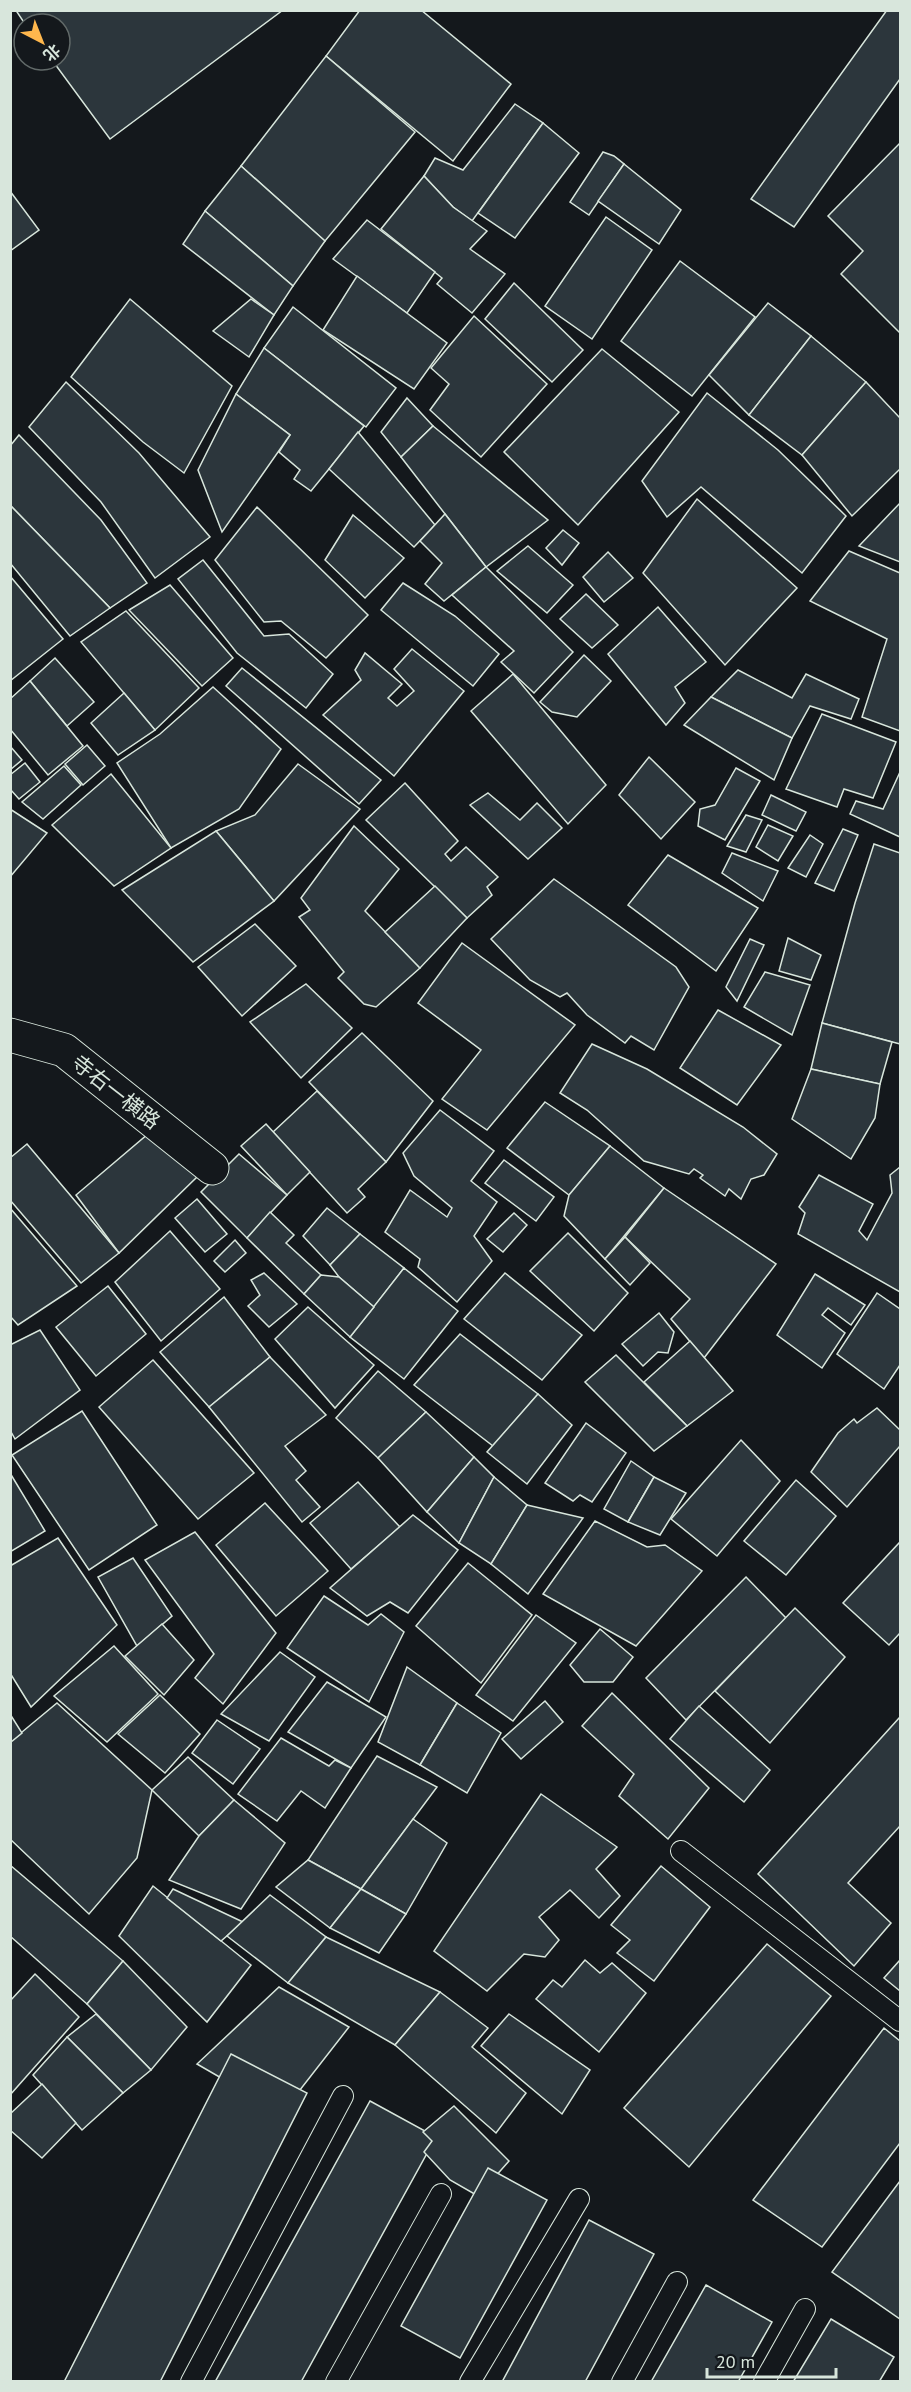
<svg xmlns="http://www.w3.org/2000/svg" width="911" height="2392" viewBox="0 0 911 2392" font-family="'PT Sans','Noto Sans SC',sans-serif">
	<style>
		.building { fill: #2c363c; stroke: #d8e6dc; stroke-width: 1.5 }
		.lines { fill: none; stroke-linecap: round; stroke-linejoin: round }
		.lane-casing { stroke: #d8e6dc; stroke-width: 22 }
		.street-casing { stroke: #d8e6dc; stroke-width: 35 }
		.lane { stroke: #14181c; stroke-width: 20 }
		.street { stroke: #14181c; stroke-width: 33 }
		.labels { text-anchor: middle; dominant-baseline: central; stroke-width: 4.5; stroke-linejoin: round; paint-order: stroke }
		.street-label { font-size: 21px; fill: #d8e6dc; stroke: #14181c }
	</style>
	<rect width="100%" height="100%" fill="#14181c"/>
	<g class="building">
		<path d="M20,10H283L110,139L52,60H60V24H25L17,12Z"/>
		<path d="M360,10H421L511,84L453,161L326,56Z"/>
		<path d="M887,10H900V79L794,227L751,199Z"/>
		<path d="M326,56L415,132L325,241L241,166Z"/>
		<path d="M515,104L543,123L472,221L453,207L424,176L435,158L463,170Z"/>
		<path d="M543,123L579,153L515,238L478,213Z"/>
		<path d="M900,143V333L841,274L863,251L828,216Z"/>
		<path d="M603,152L614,156L624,164L589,215L570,202Z"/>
		<path d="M624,164L681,210L659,244L598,201Z"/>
		<path d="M241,166L325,241L293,286L205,211Z"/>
		<path d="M424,176L453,207L487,231L470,249L505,274L472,313L437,284L442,278L381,229Z"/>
		<path d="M10,191L39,230L10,251Z"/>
		<path d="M205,211L293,286L274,315L183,244Z"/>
		<path d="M606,217L652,250L592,339L545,306Z"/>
		<path d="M367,220L435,272L407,313L333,259Z"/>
		<path d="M680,261L755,317L692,396L621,341Z"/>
		<path d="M357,276L447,343L414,389L323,330Z"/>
		<path d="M514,283L583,350L552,382L485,319Z"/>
		<path d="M130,299L232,386L184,473L143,442L71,377Z"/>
		<path d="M251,299L274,315L249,357L213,331Z"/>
		<path d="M768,303L811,336L749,415L709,375Z"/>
		<path d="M293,307L396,388L366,427L264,348Z"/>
		<path d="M474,316L547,384L481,457L430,410L449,384L431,368Z"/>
		<path d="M811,336L866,382L802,455L749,415Z"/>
		<path d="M264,348L364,426L311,491L294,479L300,470L279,452L290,435L236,394Z"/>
		<path d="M602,349L679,412L578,525L504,452Z"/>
		<path d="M66,382L139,453L210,537L155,578L101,502L29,427Z"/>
		<path d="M866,382L900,418V469L852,516L802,455Z"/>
		<path d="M707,393L778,450L846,516L802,573L701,487L667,517L642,481Z"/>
		<path d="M236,394L290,435L222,532L198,470Z"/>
		<path d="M407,398L433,426L401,457L381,432Z"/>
		<path d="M433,426L548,520L486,567L401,457Z"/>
		<path d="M358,432L435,525L414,547L329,469Z"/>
		<path d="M19,435L101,520L147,583L110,608L10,505V446Z"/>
		<path d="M697,499L797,588L725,665L643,573Z"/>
		<path d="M900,503V562L859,546Z"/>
		<path d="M10,505L110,608L70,636L10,563Z"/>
		<path d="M257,507L368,615L326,658L281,621L264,622L215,560Z"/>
		<path d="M445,514L486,567L444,601L425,584L442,563L420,541Z"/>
		<path d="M353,515L404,558L365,598L325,560Z"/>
		<path d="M563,530L579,543L562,565L546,548Z"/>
		<path d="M528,546L573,585L547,613L497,571Z"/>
		<path d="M849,551L900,573V731L862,717L887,639L810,601Z"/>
		<path d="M608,552L633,578L604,602L583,577Z"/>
		<path d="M203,560L264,636L289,634L333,674L306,708L237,653L178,579Z"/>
		<path d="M486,567L573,652L534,693L501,662L514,651L452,595Z"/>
		<path d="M10,576L63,639L10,681Z"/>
		<path d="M403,583L455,616L499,654L473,686L381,610Z"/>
		<path d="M170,585L233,658L202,686L129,610Z"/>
		<path d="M586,594L618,625L592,648L560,619Z"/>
		<path d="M658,607L706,662L675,687L685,703L666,725L608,654Z"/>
		<path d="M126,611L199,688L155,730L81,642Z"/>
		<path d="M412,649L464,691L394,776L323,715L361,680L355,670L365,653L402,684L388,698L397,706L414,691L394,669Z"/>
		<path d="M584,655L611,681L577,717L552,712L540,702Z"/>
		<path d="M55,658L94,702L67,726L30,681Z"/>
		<path d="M242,668L381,780L359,804L226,686Z"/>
		<path d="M738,670L792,698L806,674L859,699L851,719L810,706L792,738L711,697Z"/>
		<path d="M513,674L606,785L568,824L471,711Z"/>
		<path d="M30,681L83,746L48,775L10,729V699Z"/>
		<path d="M213,687L281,749L239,809L171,848L117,763L160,734Z"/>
		<path d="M124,693L155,730L118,755L91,723Z"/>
		<path d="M711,697L792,738L774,780L684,725Z"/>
		<path d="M822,714L896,742L873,798L844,789L837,807L786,789Z"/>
		<path d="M87,745L105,766L83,785L65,764Z"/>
		<path d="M10,746L22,760L10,770Z"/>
		<path d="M649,757L695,802L661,839L619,795Z"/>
		<path d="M25,763L40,782L19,799L10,789V775Z"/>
		<path d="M298,764L360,809L274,901L216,831L255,815Z"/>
		<path d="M64,766L81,785L43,819L22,802Z"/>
		<path d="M736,768L760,781L725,840L698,826L700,809L715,805Z"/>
		<path d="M900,772V837L850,814L856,801L883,809Z"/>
		<path d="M111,774L171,848L114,886L52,825Z"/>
		<path d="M405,783L458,841L445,854L451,861L466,847L498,877L487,887L492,895L467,918L366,820Z"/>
		<path d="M488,793L520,820L537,803L562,828L528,859L470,805Z"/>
		<path d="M771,795L806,812L796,831L762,815Z"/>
		<path d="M10,809L47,833L10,877Z"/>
		<path d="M746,815L762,820L746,852L727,846Z"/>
		<path d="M768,825L793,836L778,861L756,847Z"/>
		<path d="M354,826L399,869L365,911L420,968L376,1007L364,1004L338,978L344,972L299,917L310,910L301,898Z"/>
		<path d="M843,829L858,835L834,891L815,883Z"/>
		<path d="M216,831L274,901L193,962L122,890Z"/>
		<path d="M810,835L823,844L806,877L788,868Z"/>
		<path d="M874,844L900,853V1044L822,1023L855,903Z"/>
		<path d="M732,853L778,871L763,901L722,873Z"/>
		<path d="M668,855L758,908L716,971L628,905Z"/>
		<path d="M554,879L676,967L689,987L654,1050L631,1036L625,1043L587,1015L567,993L560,997L530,980L491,939Z"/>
		<path d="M435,886L467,918L420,968L385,932Z"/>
		<path d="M255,924L296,966L242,1016L198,967Z"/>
		<path d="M788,938L821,955L811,980L779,971Z"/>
		<path d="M750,939L764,945L737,1001L726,987Z"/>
		<path d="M462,943L575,1025L487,1130L442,1099L481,1050L418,1003Z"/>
		<path d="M765,972L810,985L792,1035L744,1007Z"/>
		<path d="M306,984L352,1028L301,1078L250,1022Z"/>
		<path d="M718,1010L781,1045L737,1105L680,1068Z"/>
		<path d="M822,1023L892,1042L880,1084L811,1069Z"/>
		<path d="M362,1033L433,1101L386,1162L309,1082Z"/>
		<path d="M592,1044L647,1069L743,1127L777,1154L764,1175L751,1179L741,1199L729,1189L725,1196L700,1178L703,1175L694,1169L689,1174L644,1161L587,1110L560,1093Z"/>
		<path d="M811,1069L880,1084L875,1118L851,1159L792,1119Z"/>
		<path d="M317,1091L386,1162L358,1189L365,1197L347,1213L273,1132Z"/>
		<path d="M545,1102L610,1146L569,1195L507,1148Z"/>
		<path d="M440,1110L494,1151L471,1181L497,1202L474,1236L492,1261L457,1302L418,1267L420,1259L385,1232L410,1190L447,1217L452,1208L414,1176L403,1153Z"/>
		<path d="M266,1124L310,1172L287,1195L241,1146Z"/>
		<path d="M148,1134L198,1176L119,1253L76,1195Z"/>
		<path d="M27,1144L119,1253L81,1283L10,1200V1158Z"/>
		<path d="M610,1146L664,1188L605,1259L564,1216L569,1195Z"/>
		<path d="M239,1154L287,1195L247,1238L201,1192Z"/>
		<path d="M504,1160L554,1197L536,1221L485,1183Z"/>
		<path d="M900,1167V1292L798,1234L805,1213L799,1207L819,1175L873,1204L859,1231L867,1240L892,1193L890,1175Z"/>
		<path d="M664,1188L776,1264L704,1358L671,1319L690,1299L625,1237Z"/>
		<path d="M197,1199L227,1234L205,1252L175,1218Z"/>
		<path d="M10,1208L77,1286L18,1325L10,1316Z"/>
		<path d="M327,1208L360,1234L330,1265L303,1236Z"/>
		<path d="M270,1212L294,1235L286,1243L321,1275L304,1294L247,1238Z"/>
		<path d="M514,1213L527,1225L503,1252L487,1239Z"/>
		<path d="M170,1231L220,1289L161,1341L115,1282Z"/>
		<path d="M568,1233L628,1293L594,1331L530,1271Z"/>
		<path d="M360,1234L404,1268L374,1307L339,1277L330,1265Z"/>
		<path d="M625,1237L650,1263L630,1285L605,1259Z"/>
		<path d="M235,1240L246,1253L225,1272L214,1261Z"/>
		<path d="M404,1268L458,1311L404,1379L350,1337Z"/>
		<path d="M264,1273L297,1304L269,1327L248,1306L260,1295L251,1280Z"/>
		<path d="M505,1273L582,1335L542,1380L464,1319Z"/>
		<path d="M815,1274L865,1305L851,1325L828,1308L822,1315L845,1333L822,1368L777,1335Z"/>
		<path d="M321,1275L339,1277L374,1307L350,1337L304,1294Z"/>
		<path d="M108,1286L146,1334L96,1376L56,1327Z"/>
		<path d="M877,1293L900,1309V1365L884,1389L837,1354Z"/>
		<path d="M224,1297L270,1357L209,1407L160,1352Z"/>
		<path d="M308,1307L374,1365L335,1408L275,1339Z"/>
		<path d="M659,1313L674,1332L668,1353L658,1352L643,1366L622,1344Z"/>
		<path d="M40,1330L80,1390L15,1439L10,1430V1345Z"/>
		<path d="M460,1334L538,1394L493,1446L414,1385Z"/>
		<path d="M690,1341L733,1391L687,1426L644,1382Z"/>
		<path d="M616,1355L687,1426L654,1451L585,1382Z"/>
		<path d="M270,1357L326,1415L285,1446L306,1471L296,1480L320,1507L302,1522L209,1407Z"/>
		<path d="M153,1360L254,1473L198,1519L99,1407Z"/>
		<path d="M378,1371L426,1412L378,1458L336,1418Z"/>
		<path d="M538,1394L572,1425L527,1484L487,1452Z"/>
		<path d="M877,1408L900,1430V1446L847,1507L811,1472L838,1433L854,1419L857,1423Z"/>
		<path d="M82,1411L157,1525L89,1570L12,1455Z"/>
		<path d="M426,1412L474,1457L427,1512L378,1458Z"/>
		<path d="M586,1423L626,1453L592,1502L580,1495L573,1501L545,1483Z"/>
		<path d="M741,1440L780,1481L717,1556L671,1519Z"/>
		<path d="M474,1457L494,1477L459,1543L427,1512Z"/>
		<path d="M631,1461L654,1477L628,1522L604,1509Z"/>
		<path d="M10,1473L45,1531L10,1552Z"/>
		<path d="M494,1477L527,1505L491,1564L459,1543Z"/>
		<path d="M654,1477L686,1493L660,1535L628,1522Z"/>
		<path d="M796,1480L836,1516L786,1575L744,1541Z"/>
		<path d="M358,1482L400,1527L351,1569L310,1523Z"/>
		<path d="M265,1503L328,1571L276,1616L216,1545Z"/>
		<path d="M527,1505L583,1518L528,1594L491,1564Z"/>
		<path d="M413,1515L458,1550L408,1613L390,1602L367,1616L330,1588Z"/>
		<path d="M595,1521L647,1547L665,1545L702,1571L636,1646L543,1594Z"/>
		<path d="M195,1532L276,1633L223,1704L195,1678L214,1654L145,1560Z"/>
		<path d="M58,1538L117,1625L31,1707L10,1673V1566Z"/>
		<path d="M900,1542V1633L889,1645L843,1603Z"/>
		<path d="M133,1558L172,1616L137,1646L98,1577Z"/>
		<path d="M468,1563L532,1615L481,1683L416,1626Z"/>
		<path d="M746,1577L786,1618L686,1720L646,1678Z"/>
		<path d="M324,1596L368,1625L381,1614L404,1632L369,1702L287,1648Z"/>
		<path d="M795,1608L845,1657L770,1743L715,1691Z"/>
		<path d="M536,1615L576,1643L513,1721L476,1695Z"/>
		<path d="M162,1624L194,1660L164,1695L125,1656Z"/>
		<path d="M600,1629L633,1657L613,1682H584L570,1665Z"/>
		<path d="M114,1646L158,1694L107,1742L54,1696Z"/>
		<path d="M280,1652L315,1677L269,1741L221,1714Z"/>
		<path d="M407,1667L457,1703L420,1765L378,1742Z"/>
		<path d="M327,1682L386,1717L351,1768L288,1732Z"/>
		<path d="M612,1693L709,1788L668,1839L619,1796L634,1774L582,1726Z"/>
		<path d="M160,1695L200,1734L165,1773L118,1734Z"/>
		<path d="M545,1701L563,1722L521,1759L502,1739Z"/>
		<path d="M57,1703L152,1790L137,1858L89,1914L10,1839V1742Z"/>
		<path d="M457,1703L501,1733L467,1793L420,1765Z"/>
		<path d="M699,1706L770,1770L744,1802L670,1739Z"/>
		<path d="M10,1714L22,1733L11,1742L10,1741Z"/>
		<path d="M900,1717V1826L848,1883L891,1923L854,1966L758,1874Z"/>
		<path d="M217,1720L260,1749L233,1784L192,1753Z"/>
		<path d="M281,1738L329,1766L335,1760L351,1768L325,1808L301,1791L277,1821L238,1794Z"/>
		<path d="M377,1756L437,1787L361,1889L308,1860Z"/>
		<path d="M188,1757L234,1800L199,1836L152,1790Z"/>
		<path d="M541,1794L617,1847L596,1869L620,1896L599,1918L570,1890L539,1917L559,1940L545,1957L524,1954L487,1991L434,1951Z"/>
		<path d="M234,1800L285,1843L241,1909L169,1880L199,1836Z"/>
		<path d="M413,1819L447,1843L406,1914L361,1889Z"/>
		<path d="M308,1860L361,1889L330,1928L276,1887Z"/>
		<path d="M10,1865L123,1961L87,2004L10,1936Z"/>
		<path d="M661,1866L710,1907L654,1981L617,1953L630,1940L611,1925Z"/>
		<path d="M153,1886L251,1965L207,2022L119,1936Z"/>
		<path d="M173,1889L243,1922L221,1941L167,1898Z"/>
		<path d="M361,1889L406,1914L379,1953L330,1928Z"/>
		<path d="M270,1895L326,1937L288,1983L227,1936Z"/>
		<path d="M326,1937L440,1992L395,2045L288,1983Z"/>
		<path d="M767,1944L831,1996L689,2167L624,2108Z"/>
		<path d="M585,1960L600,1973L612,1963L646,1993L599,2052L536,1999L553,1980L562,1987Z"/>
		<path d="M900,1960V1991L884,1978Z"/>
		<path d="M123,1961L187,2027L151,2070L87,2004Z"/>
		<path d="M35,1974L79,2017L10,2095V2001Z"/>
		<path d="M279,1987L349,2027L282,2113L197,2064Z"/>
		<path d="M440,1992L488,2028L472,2047L526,2093L496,2133L395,2045Z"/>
		<path d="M96,2014L151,2070L123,2093L67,2037Z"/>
		<path d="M509,2014L590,2070L562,2114L481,2046Z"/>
		<path d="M884,2028L900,2041V2143L822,2247L753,2200Z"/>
		<path d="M67,2037L123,2093L82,2130L33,2075Z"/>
		<path d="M231,2054L307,2093L160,2382H64Z"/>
		<path d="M42,2084L76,2123L42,2158L10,2130V2114Z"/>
		<path d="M370,2101L436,2137L301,2382H215Z"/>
		<path d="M454,2106L509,2161L478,2196L450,2180L424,2152L432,2141L423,2132Z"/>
		<path d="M488,2168L547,2200L460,2358L401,2326Z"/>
		<path d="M900,2181V2319L832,2272Z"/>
		<path d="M589,2220L654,2254L585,2382H502Z"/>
		<path d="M706,2285L772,2322L738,2382H651Z"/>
		<path d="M831,2319L894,2357L879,2382H793Z"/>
	</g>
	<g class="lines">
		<defs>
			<g id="lane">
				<path d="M681,1851L900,2021"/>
				<path d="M191,2382L343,2096"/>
				<path d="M336,2382L441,2194"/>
				<path d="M470,2382L579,2199"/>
				<path d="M622,2382L677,2282"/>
				<path d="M764,2382L805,2309"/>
			</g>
			<path id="street" d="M10,1035L64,1050L212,1168"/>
		</defs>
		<use href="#lane" class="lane-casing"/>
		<use href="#street" class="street-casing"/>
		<use href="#lane" class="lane"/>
		<use href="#street" class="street"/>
	</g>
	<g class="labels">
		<g class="street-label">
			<text transform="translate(116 1092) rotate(38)">寺右一横路</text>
		</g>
	</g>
	<rect width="911" height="2392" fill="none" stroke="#d8e6dc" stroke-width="24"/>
	<g transform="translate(42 42) rotate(138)"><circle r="28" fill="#14181c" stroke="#626a69" stroke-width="1.5"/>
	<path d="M0-4.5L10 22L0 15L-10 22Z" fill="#ffb74d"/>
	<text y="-9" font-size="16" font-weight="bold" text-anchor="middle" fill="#d8e6dc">北</text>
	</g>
	<path d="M707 2368v9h129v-9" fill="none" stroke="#d8e6dc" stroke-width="3"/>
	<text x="716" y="2368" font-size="18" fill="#d8e6dc" stroke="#14181c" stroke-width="4.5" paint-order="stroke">20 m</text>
</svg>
